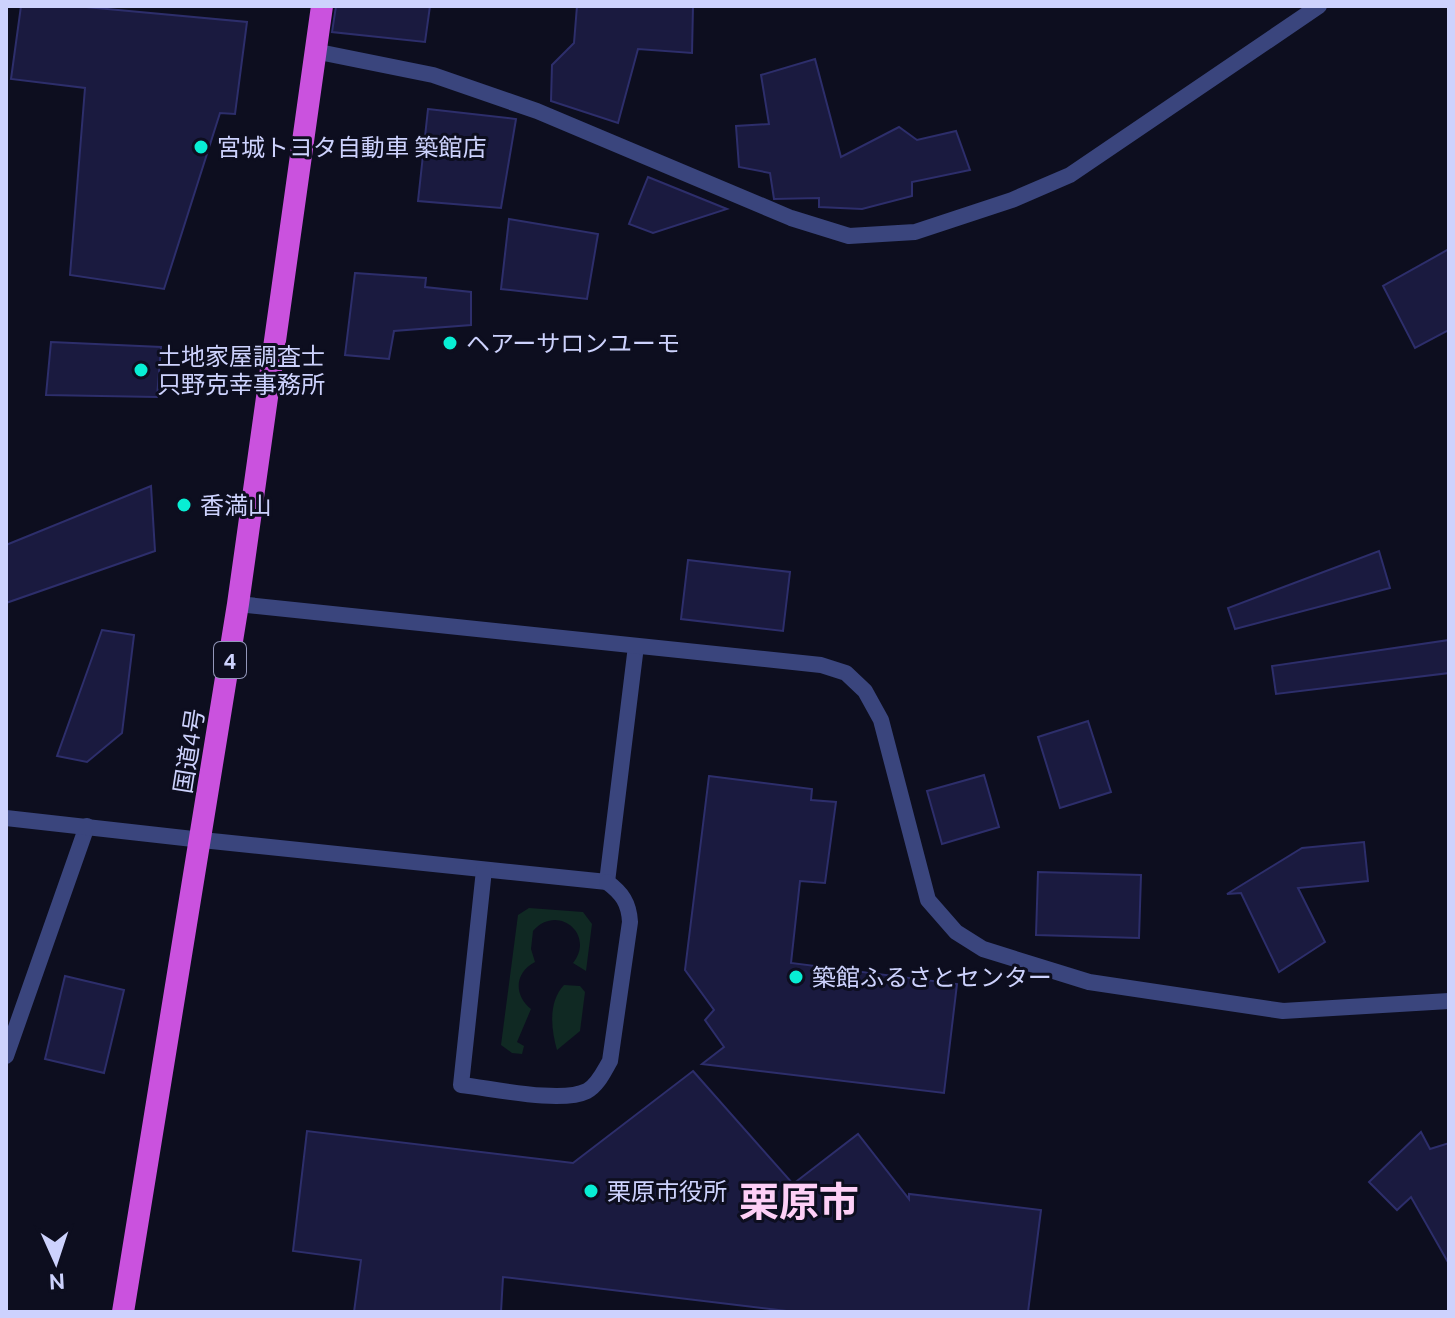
<svg xmlns="http://www.w3.org/2000/svg" width="1455" height="1318" viewBox="0 0 1455 1318" font-family="Ubuntu,'Noto Sans JP',sans-serif">
	<style>
		.green { fill: #102923 }
		.building { fill: #1a1a3f; stroke: #2d2e6b; stroke-width: 2 }
		.lines { fill: none; stroke-linecap: round; stroke-linejoin: round }
		.service { stroke: #3a457d; stroke-width: 16 }
		.minor { stroke: #3a457d; stroke-width: 16 }
		.tertiary { stroke: #3a457d; stroke-width: 16 }
		.trunk { stroke: #ca52de; stroke-width: 22 }
		.poi-dot { fill: #08eed4; stroke: #0d0e1f; stroke-width: 3 }
		.labels { text-anchor: middle; dominant-baseline: central; stroke-width: 6; stroke-linejoin: round; paint-order: stroke }
		.shield { fill: #0d0e1f; stroke: #9397ba; stroke-width: 2 }
		.shield-label { font-size: 22px; font-weight: bold; fill: #cdd2fd }
		.poi-label { font-size: 24px; fill: #cdd2fd; stroke: #0d0e1f; text-anchor: start }
		.street-label { font-size: 24px; fill: #cdd2fd; stroke: #0d0e1f }
		.town-label { font-size: 40px; font-weight: bold; fill: #fdcff6; stroke: #0d0e1f }
	</style>
	<rect width="100%" height="100%" fill="#0d0e1f"/>
	<g class="green">
		<path d="M529,908L583,912L592,924L586,971L573,963C596,934 557,903 533,931L531,949L535,962C515,972 513,995 531,1009L517,1042L524,1046L522,1054L512,1053L501,1045L518,915Z"/>
		<path d="M564,985L580,986L585,992L580,1031L557,1050C551,1029 548,1002 564,985Z"/>
	</g>
	<g class="building">
		<path d="M21,6H75L247,22L235,114L220,113L164,289L70,275L85,88L11,79Z"/>
		<path d="M336,6H430L425,42L332,32Z"/>
		<path d="M577,6H693L692,53L638,49L618,123L551,101L552,65L574,43Z"/>
		<path d="M815,59L841,157L899,127L917,140L956,131L970,170L912,182V196L862,209L819,207V198L774,199L770,173L739,167L736,126L769,124L761,75Z"/>
		<path d="M428,109L516,119L501,208L418,201Z"/>
		<path d="M648,177L727,209L653,233L629,224Z"/>
		<path d="M509,219L598,234L587,299L501,289Z"/>
		<path d="M1449,249V330L1415,348L1383,286Z"/>
		<path d="M355,273L426,278L425,287L471,292V325L394,331L389,359L345,355Z"/>
		<path d="M51,342L161,347L157,397L46,395Z"/>
		<path d="M151,486L155,551L6,603V545Z"/>
		<path d="M1379,551L1390,588L1235,629L1228,608Z"/>
		<path d="M688,560L790,572L783,631L681,619Z"/>
		<path d="M102,630L134,635L122,733L87,762L57,756Z"/>
		<path d="M1449,640V673L1276,694L1272,666Z"/>
		<path d="M1088,721L1111,792L1060,808L1038,737Z"/>
		<path d="M984,775L999,827L942,844L927,791Z"/>
		<path d="M709,776L812,789L811,800L836,802L825,883L800,881L791,963L957,984L944,1093L702,1064L724,1047L705,1020L714,1010L685,970Z"/>
		<path d="M1364,842L1368,881L1298,888L1325,942L1279,972L1241,893L1227,894L1302,848Z"/>
		<path d="M1038,872L1141,875L1139,938L1036,935Z"/>
		<path d="M65,976L124,990L104,1073L45,1059Z"/>
		<path d="M693,1071L793,1184L858,1134L909,1199V1194L1041,1210L1028,1312H795L503,1277L501,1312H354L361,1260L293,1251L307,1131L573,1163Z"/>
		<path d="M1421,1132L1430,1149L1449,1143V1264L1411,1197L1397,1210L1369,1182Z"/>
	</g>
	<g class="lines">
		<g class="service">
			<path d="M202,840L607,882L636,646"/>
			<path d="M484,870L461,1085C491,1088 561,1104 587,1091C598,1085 604,1071 610,1061L630,922C629,903 622,893 607,882"/>
		</g>
		<g class="minor">
			<path d="M314,51L433,75L537,111L791,218L849,236L915,232L1012,200L1070,175L1319,6"/>
			<path d="M6,1056L87,826"/>
		</g>
		<g class="tertiary">
			<path d="M238,604L821,665L846,673L865,691L881,720L928,900L956,932L983,949L1089,982L1283,1011L1449,1001"/>
			<path d="M6,818L202,840"/>
		</g>
		<path class="trunk" d="M123,1312L238,604L322,6"/>
	</g>
	<g class="poi-dot">
		<circle cx="201" cy="147" r="8"/>
		<circle cx="450" cy="343" r="8"/>
		<circle cx="141" cy="370" r="8"/>
		<circle cx="184" cy="505" r="8"/>
		<circle cx="796" cy="977" r="8"/>
		<circle cx="591" cy="1191" r="8"/>
	</g>
	<g class="labels">
		<rect class="shield" x="214" y="642" width="32" height="36" rx="6"/>
		<g class="shield-label">
			<text x="230" y="660">4</text>
		</g>
		<g class="poi-label">
			<text x="217" y="147">宮城トヨタ自動車 築館店</text>
			<text x="466" y="343">ヘアーサロンユーモ</text>
			<text x="157" y="356">土地家屋調査士<tspan x="157" dy="28">只野克幸事務所</tspan></text>
			<text x="200" y="505">香満山</text>
			<text x="812" y="977">築館ふるさとセンター</text>
			<text x="607" y="1191">栗原市役所</text>
		</g>
		<g class="street-label">
			<text transform="translate(189 751) rotate(-81)">国道4号</text>
		</g>
		<g class="town-label">
			<text x="799" y="1201">栗原市</text>
		</g>
	</g>
	<rect width="1455" height="1318" fill="none" stroke="#cdd2fd" stroke-width="16"/>
	<g transform="translate(56 1262) rotate(177)" stroke="#0d0e1f" stroke-width="6" paint-order="stroke">
	<path d="M0-6L14 30L0 20L-14 30Z" fill="#cdd2fd"/>
	<text y="-12" font-size="22" font-weight="bold" text-anchor="middle" fill="#cdd2fd">N</text>
	</g>
</svg>
